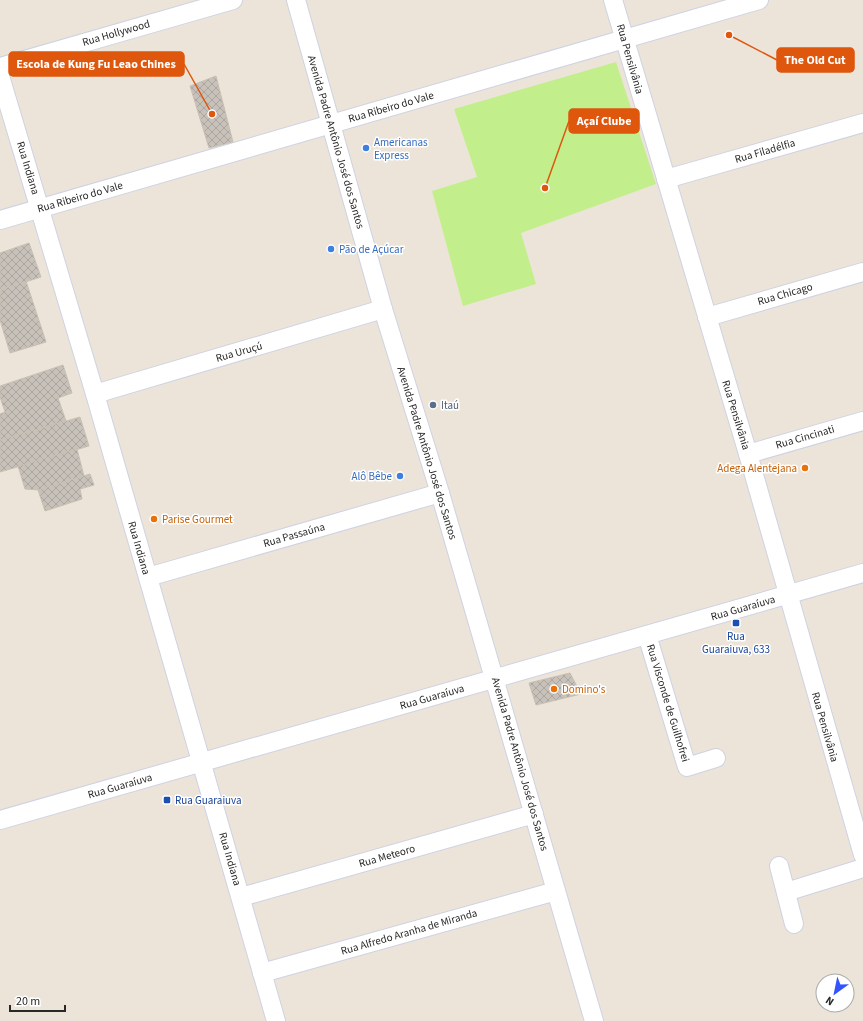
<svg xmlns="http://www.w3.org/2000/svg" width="863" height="1021" viewBox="0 0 863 1021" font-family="'Source Sans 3',sans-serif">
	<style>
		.pitch { fill: #c2ef8c }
		.building { fill: url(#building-cross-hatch); stroke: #c7c0b3 }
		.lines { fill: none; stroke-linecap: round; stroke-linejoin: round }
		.minor-casing { stroke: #ced2e3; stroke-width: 20 }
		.minor { stroke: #fff; stroke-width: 18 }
		.shop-dot { fill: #3f7fe0; stroke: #fff; stroke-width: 1.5 }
		.service-dot { fill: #5c6f8a; stroke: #fff; stroke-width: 1.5 }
		.food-dot { fill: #e8710a; stroke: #fff; stroke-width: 1.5 }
		.transit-dot { fill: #1a4fb4; stroke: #fff; stroke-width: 1.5 }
		.labels { text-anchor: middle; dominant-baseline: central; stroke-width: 3; stroke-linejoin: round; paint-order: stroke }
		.street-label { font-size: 11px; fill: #282828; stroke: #fff }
		.shop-label { font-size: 11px; fill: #366cbe; stroke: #fff; text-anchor: start }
		.service-label { font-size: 11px; fill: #4e5e75; stroke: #fff; text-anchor: start }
		.food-label { font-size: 11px; fill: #c56008; stroke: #fff; text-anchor: start }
		.transit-label { font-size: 11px; fill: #164399; stroke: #fff }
		.leader { fill: none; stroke: #de570d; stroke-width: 1.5 }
		.callout-dot { fill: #de570d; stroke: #fff; stroke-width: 1.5 }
		.callout { fill: #de570d; stroke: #de570d; stroke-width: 1.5 }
		.callout-label { font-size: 12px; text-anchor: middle; font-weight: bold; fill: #fff }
	</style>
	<defs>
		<pattern id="building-cross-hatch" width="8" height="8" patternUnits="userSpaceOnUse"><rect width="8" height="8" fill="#c7c1b9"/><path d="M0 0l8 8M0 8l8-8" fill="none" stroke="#aba69f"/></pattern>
	</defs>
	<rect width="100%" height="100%" fill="#ece4d9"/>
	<path class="pitch" d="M616,62L656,184L521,233L536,284L463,306L432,191L477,177L454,109Z"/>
	<g class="building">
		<path d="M216,76L233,142L209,148L190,86Z"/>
		<path d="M29,243L41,277L0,290V253Z"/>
		<path d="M26,281L46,342L10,353L0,320V290Z"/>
		<path d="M63,365L72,393L58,398L66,421L0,440V414L5,412L0,397V386Z"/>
		<path d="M80,417L89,446L0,472V440Z"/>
		<path d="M77,449L84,476L38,490L25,489L18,466Z"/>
		<path d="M90,474L94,485L80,489L82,499L45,511L38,490Z"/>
		<path d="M570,673L581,694L536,705L529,683Z"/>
	</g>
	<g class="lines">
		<defs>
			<g id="minor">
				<path d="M296,0L383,309L440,493L594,1021"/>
				<path d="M613,0L748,454L863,855"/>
				<path d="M0,67L233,0"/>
				<path d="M0,76L95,394L276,1021"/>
				<path d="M666,179L863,123"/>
				<path d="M0,220L759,0"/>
				<path d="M707,317L863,272"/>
				<path d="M95,394L383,309"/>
				<path d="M748,454L863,421"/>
				<path d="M148,577L440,493"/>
				<path d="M647,635L687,767L716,758"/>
				<path d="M0,820L863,573"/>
				<path d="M779,866L794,924"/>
				<path d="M786,892L863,868"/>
				<path d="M241,897L534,814"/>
				<path d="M262,973L556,891"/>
			</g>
		</defs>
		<use href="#minor" class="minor-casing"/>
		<use href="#minor" class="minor"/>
	</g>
	<g class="shop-dot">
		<circle cx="366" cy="148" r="4"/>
		<circle cx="331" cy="249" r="4"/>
		<circle cx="400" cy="476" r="4"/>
	</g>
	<circle class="service-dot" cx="433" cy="405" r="4"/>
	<g class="food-dot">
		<circle cx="805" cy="468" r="4"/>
		<circle cx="154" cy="519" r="4"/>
		<circle cx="554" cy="689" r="4"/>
	</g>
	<g class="transit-dot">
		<rect x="732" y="619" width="8" height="8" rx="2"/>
		<rect x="163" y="796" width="8" height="8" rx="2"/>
	</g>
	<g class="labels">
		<g class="street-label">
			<text transform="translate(116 33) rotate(-16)">Rua Hollywood</text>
			<text transform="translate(630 59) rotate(74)">Rua Pensilvânia</text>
			<text transform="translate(391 107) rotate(-16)">Rua Ribeiro do Vale</text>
			<text transform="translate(336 142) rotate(74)">Avenida Padre Antônio José dos Santos</text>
			<text transform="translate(765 151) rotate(-16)">Rua Filadélfia</text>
			<text transform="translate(28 168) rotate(73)">Rua Indiana</text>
			<text transform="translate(80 197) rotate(-16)">Rua Ribeiro do Vale</text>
			<text transform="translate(785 294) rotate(-16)">Rua Chicago</text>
			<text transform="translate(239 352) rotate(-16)">Rua Uruçú</text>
			<text transform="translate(736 415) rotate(73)">Rua Pensilvânia</text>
			<text transform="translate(805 437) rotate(-16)">Rua Cincinati</text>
			<text transform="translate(427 453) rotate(73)">Avenida Padre Antônio José dos Santos</text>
			<text transform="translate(294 535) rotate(-16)">Rua Passaúna</text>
			<text transform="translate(139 548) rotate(74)">Rua Indiana</text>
			<text transform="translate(743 608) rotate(-16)">Rua Guaraíuva</text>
			<text transform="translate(432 697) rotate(-16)">Rua Guaraíuva</text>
			<text transform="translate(668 703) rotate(73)">Rua Visconde de Guilhofrei</text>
			<text transform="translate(825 727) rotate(74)">Rua Pensilvânia</text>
			<text transform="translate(520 764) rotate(74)">Avenida Padre Antônio José dos Santos</text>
			<text transform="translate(120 786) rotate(-16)">Rua Guaraíuva</text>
			<text transform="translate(387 856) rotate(-16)">Rua Meteoro</text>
			<text transform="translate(230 859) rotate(74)">Rua Indiana</text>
			<text transform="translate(409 932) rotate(-16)">Rua Alfredo Aranha de Miranda</text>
		</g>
		<g class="shop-label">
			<text x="374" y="142">Americanas<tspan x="374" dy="13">Express</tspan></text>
			<text x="339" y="249">Pão de Açúcar</text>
			<text x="392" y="476" text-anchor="end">Alô Bêbe</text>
		</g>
		<g class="service-label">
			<text x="441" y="405">Itaú</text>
		</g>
		<g class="food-label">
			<text x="797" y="468" text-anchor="end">Adega Alentejana</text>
			<text x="162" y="519">Parise Gourmet</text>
			<text x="562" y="689">Domino's</text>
		</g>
		<g class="transit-label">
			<text x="736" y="636">Rua<tspan x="736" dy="13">Guaraiuva, 633</tspan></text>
			<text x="175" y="800" text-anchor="start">Rua Guaraiuva</text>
		</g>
	</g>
	<path class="leader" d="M729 35L777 60M212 114L184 64M545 188L569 121"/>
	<g class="callout-dot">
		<circle cx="729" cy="35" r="4"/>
		<circle cx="212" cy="114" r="4"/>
		<circle cx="545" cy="188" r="4"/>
	</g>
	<g class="callout">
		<rect x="777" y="48" width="77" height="24" rx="4"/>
		<rect x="9" y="52" width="175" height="24" rx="4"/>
		<rect x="569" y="109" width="70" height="24" rx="4"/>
	</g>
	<g class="callout-label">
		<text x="815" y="64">The Old Cut</text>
		<text x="96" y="68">Escola de Kung Fu Leao Chines</text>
		<text x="604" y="125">Açaí Clube</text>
	</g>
	<g transform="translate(835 993) rotate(213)"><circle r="19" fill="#ffffff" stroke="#a9a9a9"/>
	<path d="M0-3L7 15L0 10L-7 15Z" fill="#3353ff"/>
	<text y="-6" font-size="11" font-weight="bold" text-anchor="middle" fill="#282828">N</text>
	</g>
	<path d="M10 1005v6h55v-6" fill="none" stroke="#282828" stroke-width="2"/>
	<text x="16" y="1005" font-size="12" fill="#282828" stroke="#ffffff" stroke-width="3" paint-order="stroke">20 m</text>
</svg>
